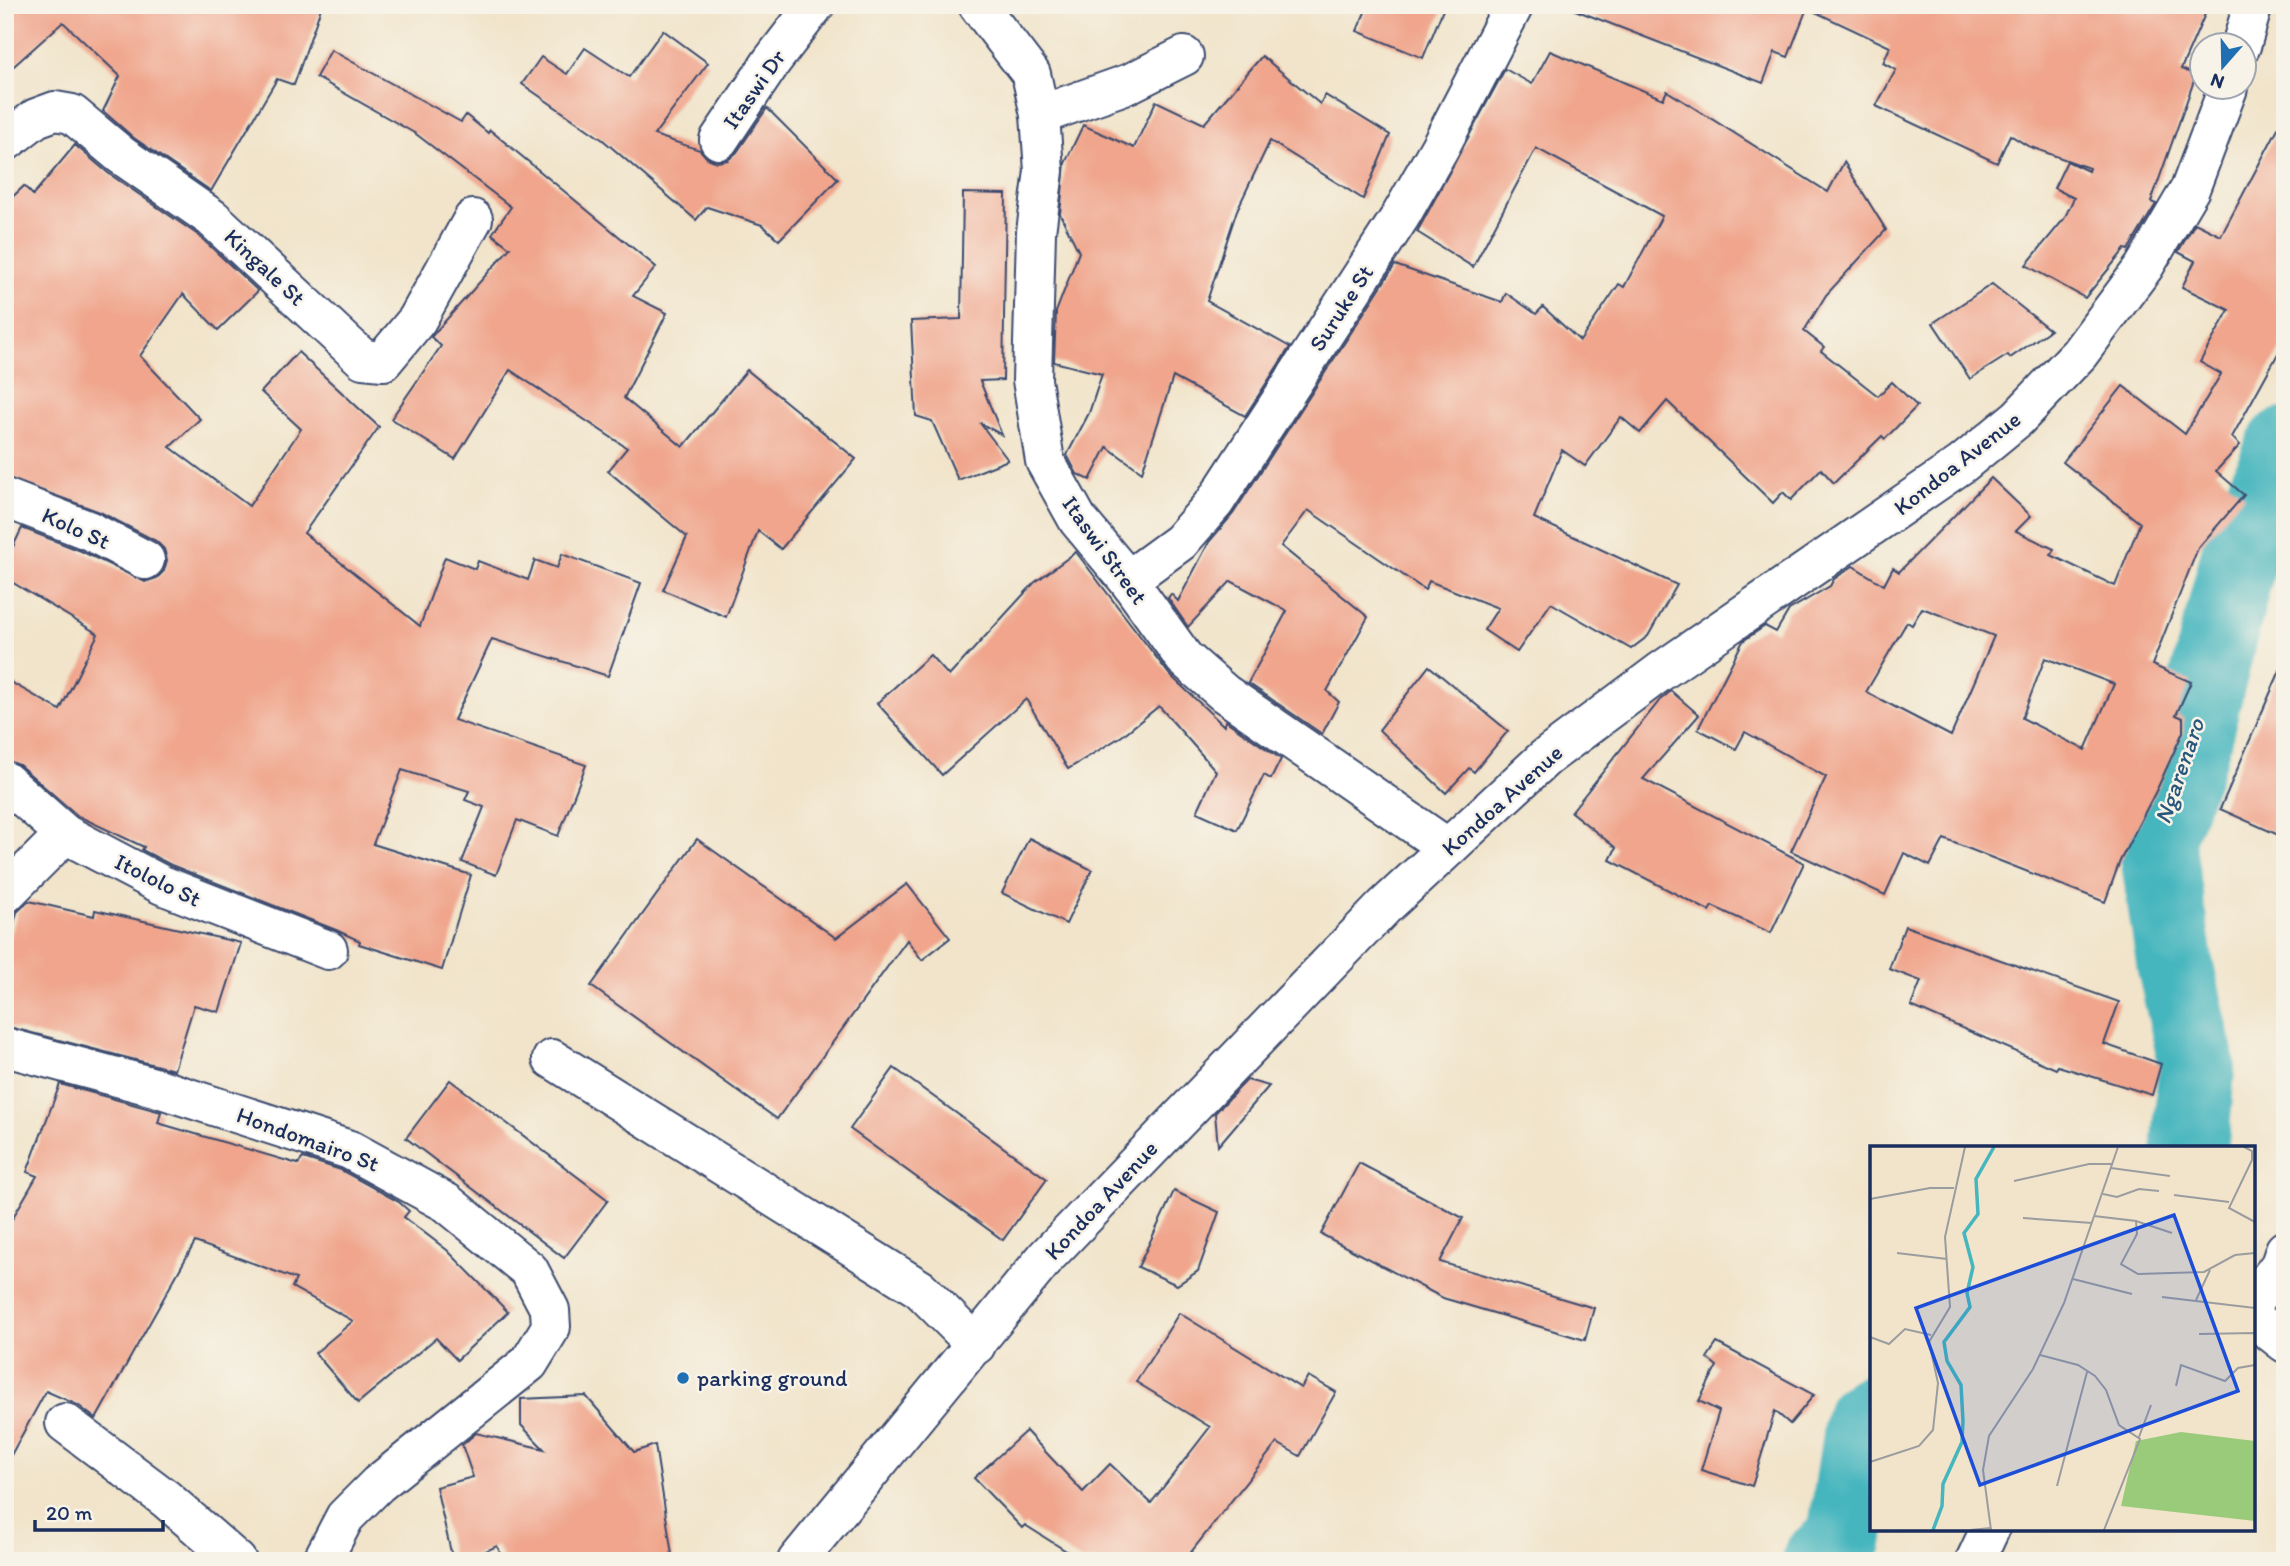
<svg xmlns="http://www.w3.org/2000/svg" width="2290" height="1566" viewBox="0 0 2290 1566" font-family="Itim,sans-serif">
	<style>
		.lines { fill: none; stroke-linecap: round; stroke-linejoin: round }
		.river { stroke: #45b5be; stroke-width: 77 }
		.building { fill: #f0a58c; fill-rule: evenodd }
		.minor-casing { stroke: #3b4a6e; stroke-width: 42 }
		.minor { stroke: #fff; stroke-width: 38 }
		.poi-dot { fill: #1f6fb2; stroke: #f7f3e8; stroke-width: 2.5 }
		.labels { text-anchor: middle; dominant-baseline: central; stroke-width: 5; stroke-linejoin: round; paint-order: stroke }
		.street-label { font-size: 23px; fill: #1b2f5e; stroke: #f7f3e8 }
		.poi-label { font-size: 23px; fill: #1b2f5e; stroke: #f7f3e8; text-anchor: start }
		.water-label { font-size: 24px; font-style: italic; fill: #28577b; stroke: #f7f3e8 }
		.inset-river { fill: none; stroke: #45b5be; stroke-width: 3.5 }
		.inset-road { fill: none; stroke: #9b9c9f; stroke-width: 2 }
		.view { fill: #1d4ed8; fill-opacity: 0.15; stroke: #1d4ed8; stroke-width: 3.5 }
		.inset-edge { fill: none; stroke: #1b2f5e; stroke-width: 3.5 }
	</style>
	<rect width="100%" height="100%" fill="#f7f3e8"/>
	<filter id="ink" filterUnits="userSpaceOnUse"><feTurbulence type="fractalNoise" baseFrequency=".0143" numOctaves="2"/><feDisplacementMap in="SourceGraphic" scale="14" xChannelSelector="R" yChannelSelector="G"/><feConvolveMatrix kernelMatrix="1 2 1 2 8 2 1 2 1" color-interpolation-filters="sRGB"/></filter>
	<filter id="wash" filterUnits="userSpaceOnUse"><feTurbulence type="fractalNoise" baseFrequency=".00686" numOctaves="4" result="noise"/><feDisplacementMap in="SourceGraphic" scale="28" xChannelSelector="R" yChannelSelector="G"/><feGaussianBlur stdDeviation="1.57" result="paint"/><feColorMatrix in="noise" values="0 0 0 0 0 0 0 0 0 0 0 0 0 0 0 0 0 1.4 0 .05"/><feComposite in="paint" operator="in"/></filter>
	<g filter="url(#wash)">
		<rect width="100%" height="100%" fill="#f1e4ca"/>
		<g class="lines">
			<g class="river">
				<path d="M2190,1148L2197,1063L2175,965L2156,838L2190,750L2241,548L2285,446"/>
				<path d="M1820,1561L1845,1539L1863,1419L1872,1413"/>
			</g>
		</g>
		<g id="blocks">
			<g class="building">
				<path d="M5,5H322L294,85L277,79L211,191L134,138L103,111L120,76L63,22L5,74Z"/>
				<path d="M1368,5H1445L1423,58L1357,31Z"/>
				<path d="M1570,5H2209L2181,69L2196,75L2151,202L2156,204L2128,250L2125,249L2085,298L2026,265L2064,219L2074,198L2054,188L2067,161L2088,171L2089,168L2028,146L2010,135L1997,163L1876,106L1896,70L1883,63L1890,47L1807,8L1788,57L1775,52L1763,83L1570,8Z"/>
				<path d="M663,30L708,63L654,135L700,150L707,158L717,162L728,160L737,152L767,108L838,179L779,240L762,225L707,207L696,220L603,140L522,84L541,57L567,74L585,48L629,77Z"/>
				<path d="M331,50L461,122L466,115L488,133L490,130L656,267L633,296L667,313L624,398L683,447L747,370L856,459L781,549L758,531L726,617L663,590L687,537L608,471L627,448L510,370L455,459L391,419L441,346L431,337L510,248L492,234L511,207L416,134L316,77Z"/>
				<path d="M1550,51L1663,99L1667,91L1828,192L1844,162L1886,230L1826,295L1804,331L1824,347L1821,351L1878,396L1892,382L1917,406L1885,439L1882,436L1834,483L1821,469L1791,500L1783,492L1773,503L1667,401L1640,433L1621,417L1585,466L1562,450L1534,518L1677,585L1648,636L1631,649L1551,603L1517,652L1484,630L1498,608L1429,581L1425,590L1308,510L1281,546L1368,617L1327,691L1339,702L1322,734L1248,683L1287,611L1231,581L1188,627L1168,598L1171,594L1178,601L1209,542L1233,514L1395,265L1502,302L1506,293L1536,314L1543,307L1580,341L1619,284L1624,287L1662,216L1536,148L1473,267L1417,232L1505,69L1532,84Z"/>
				<path d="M1262,56L1320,104L1325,95L1390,135L1363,199L1270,141L1237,210L1207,301L1290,347L1245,416L1173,377L1142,472L1107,447L1090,480L1077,474L1067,455L1089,413L1102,374L1054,362L1056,312L1079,252L1060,214L1065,163L1083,125L1134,148L1156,101L1204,124Z"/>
				<path d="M2285,115V341L2232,437L2240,445L2216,471L2244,495L2198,548L2152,665L2191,682L2176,715L2183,718V732L2158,787L2120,861L2105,902L1944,839L1930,866L1904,853L1885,895L1791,851L1826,777L1745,732L1736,749L1698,729L1743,641L1765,626L1776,632L1789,610L1830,586L1834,579L1853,566L1884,585L1893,568L1899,572L1991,478L2031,516L2016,531L2054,549L2051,555L2115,586L2140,523L2063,462L2123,386L2185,434L2221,374L2200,362L2229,310L2182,287L2195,261L2178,252L2195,223L2221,236ZM1922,608L1994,636L1951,736L1866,692L1907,622L1912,625ZM2045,658L2114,684L2085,750L2022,718Z"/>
				<path d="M75,145L108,173L198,235L258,291L218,330L183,294L140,356L200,419L170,447L249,506L301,429L261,392L298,352L379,427L304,533L420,626L445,557L475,569L478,561L528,580L535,560L557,568L562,554L641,583L608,676L492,639L454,720L586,765L558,836L517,820L496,875L462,862L484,807L465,800L469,791L402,770L373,844L471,875L442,970L359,944L360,941L336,930L171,865L142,850L144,847L78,816L19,765L5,760V679L60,710L98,634L5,578V563L22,528L81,551L145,582L157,578L164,571L167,560L164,549L156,541L100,512L5,477V204L24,186L33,195Z"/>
				<path d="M963,193L1006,194L1003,380L980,381L1002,435L980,423L1008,460L958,480L932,421L916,416L911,321L961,319Z"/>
				<path d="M1992,284L2050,330L2010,358L2008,355L1970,379L1933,323Z"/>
				<path d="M1076,552L1169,674L1224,726L1226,721L1281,759L1271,779L1264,775L1237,830L1197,812L1216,771L1159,706L1122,736L1068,769L1026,699L942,775L877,703L930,655L949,676L1034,583Z"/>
				<path d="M2285,659V838L2220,809Z"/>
				<path d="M1429,666L1508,731L1474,772L1469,768L1446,793L1379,730Z"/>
				<path d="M1671,691L1699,715L1643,779L1804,863L1771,933L1712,906L1709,911L1610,860L1616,848L1571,812L1660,700Z"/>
				<path d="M1029,838L1092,870L1066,924L1002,893Z"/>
				<path d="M697,839L836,938L907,884L950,938L922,960L907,940L777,1119L591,986Z"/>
				<path d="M29,901L94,916L95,910L241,943L219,1012L194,1005L174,1070L5,1026V959L17,912Z"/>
				<path d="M1905,926L2119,1002L2104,1044L2161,1064L2152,1095L2058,1066L2056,1069L1911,1006L1921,981L1889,969Z"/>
				<path d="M894,1068L1047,1179L1003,1240L850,1129Z"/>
				<path d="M450,1080L608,1200L564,1258L406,1138Z"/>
				<path d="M1247,1080L1269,1086L1218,1146L1215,1113Z"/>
				<path d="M60,1084L161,1112L158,1123L298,1164L303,1158L341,1170L399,1202L409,1211L404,1217L447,1250L508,1312L457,1360L436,1338L358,1403L315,1353L353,1321L292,1287L296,1279L195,1242L96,1419L78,1405L46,1391L5,1466V1231L37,1176L27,1172Z"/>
				<path d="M1359,1163L1463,1218L1440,1262L1594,1308L1585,1340L1443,1298L1321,1234Z"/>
				<path d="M1174,1191L1219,1212L1198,1271L1177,1285L1138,1267Z"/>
				<path d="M1179,1313L1301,1388L1308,1376L1336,1392L1300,1456L1277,1443L1184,1561H1082L1025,1525L1022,1528L974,1478L1026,1431L1083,1492L1110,1464L1151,1503L1210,1427L1136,1382Z"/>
				<path d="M1717,1343L1814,1395L1790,1424L1775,1411L1752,1486L1701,1470L1719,1411L1699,1401L1717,1366L1707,1358Z"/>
				<path d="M586,1396L634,1452L655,1445L673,1561H504L497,1546L463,1561H453L436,1487L473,1477L462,1445L476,1433L544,1449L521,1425V1399Z"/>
			</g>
		</g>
	</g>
	<g filter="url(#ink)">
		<use href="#blocks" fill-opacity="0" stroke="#3b4a6e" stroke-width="2"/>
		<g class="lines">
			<defs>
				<g id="minor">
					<path d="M978,5L1031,74L1040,115L1044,171L1036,232L1032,380L1045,461L1078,520L1128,580L1184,658L1224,693L1448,848"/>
					<path d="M2241,46L2253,5"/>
					<path d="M1040,115L1130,83L1184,56"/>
					<path d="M719,140L772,61L815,5"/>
					<path d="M5,142L36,118L55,111L72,114L121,155L212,218L363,359L383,361L417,320L473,219"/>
					<path d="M5,498L90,531L145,560"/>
					<path d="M1128,580L1180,542L1215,502L1400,217L1440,147L1514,5"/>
					<path d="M5,781L65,834L162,885L328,950"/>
					<path d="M5,894L65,834"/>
					<path d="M5,1047L158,1088L350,1150L447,1203L529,1270L550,1310L551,1327L529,1363L378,1484L345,1517L322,1561"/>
					<path d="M552,1059L920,1289L976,1345"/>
					<path d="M2253,1301L2280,1265L2285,1250"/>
					<path d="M2253,1318L2285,1343"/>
					<path d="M65,1423L166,1499L237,1561"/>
					<path d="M797,1561L1046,1257L1384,907L1448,848L1545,758L1660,672L1962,464L2018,418L2079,354L2144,267L2190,189L2228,88"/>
					<path d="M1975,1561L1990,1529"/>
				</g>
			</defs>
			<use href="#minor" class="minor-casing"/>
			<use href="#minor" class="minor"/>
		</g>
	</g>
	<circle class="poi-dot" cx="683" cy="1378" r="7"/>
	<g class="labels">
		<g class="street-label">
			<text transform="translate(754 89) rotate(-55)">Itaswi Dr</text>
			<text transform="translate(265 267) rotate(43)">Kingale St</text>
			<text transform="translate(1341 308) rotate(-57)">Suruke St</text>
			<text transform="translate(1957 463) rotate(-38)">Kondoa Avenue</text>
			<text transform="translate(76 528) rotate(24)">Kolo St</text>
			<text transform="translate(1105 550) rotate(54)">Itaswi Street</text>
			<text transform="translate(1502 800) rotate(-42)">Kondoa Avenue</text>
			<text transform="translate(158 880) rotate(26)">Itololo St</text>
			<text transform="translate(308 1139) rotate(20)">Hondomairo St</text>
			<text transform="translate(1101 1200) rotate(-47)">Kondoa Avenue</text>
		</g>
		<g class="poi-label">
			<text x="697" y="1378">parking ground</text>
		</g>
		<g class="water-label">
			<text transform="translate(2179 771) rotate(-71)">Ngarenaro</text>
		</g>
	</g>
	<g transform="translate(1870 1146)">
		<rect width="385" height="385" fill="#f1e4ca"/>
		<path d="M311,286L385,295V375L251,360L266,295Z" fill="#9acb7b"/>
		<path class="inset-river" d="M63,384L72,360L73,338L92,296L93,275L91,239L77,215L74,196L100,161L97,147L103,121L94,87L108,68L106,33L124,1"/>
		<path class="inset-road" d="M374,1L382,5V14L359,62L385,76M241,22L300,30M144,35L219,18H243M233,48L247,51L269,43L289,45M304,49L359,56M0,53L60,42H84M224,70L266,75L267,88L251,118L268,128L334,126L365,109L385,107M153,72L222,77M266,75L302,87M27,107L77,113M203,133L262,148M292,151L385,162M326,154L340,124M385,164V192M329,188L384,187M0,191L19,198L35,183L61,189M170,209L208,219L225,230L236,244L249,279L270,293L234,384M306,240L311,219L355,235L368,222L385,219M269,291L281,259M0,316L49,300L63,284L68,237L59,196L80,161L75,91L95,1M187,340L217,226M100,384L121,382M121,384L113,324L119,290L163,223L194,157L248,1"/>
		<path class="view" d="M304,69L368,245L110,339L46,162Z"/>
		<rect width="385" height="385" class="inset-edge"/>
	</g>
	<rect width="2290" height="1566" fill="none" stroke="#f7f3e8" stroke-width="28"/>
	<g transform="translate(2223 66) rotate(200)"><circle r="33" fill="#f7f3e8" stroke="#9fa5b1" stroke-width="2"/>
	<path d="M0-5L12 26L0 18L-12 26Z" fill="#1f6fb2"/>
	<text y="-10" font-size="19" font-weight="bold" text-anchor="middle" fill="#1b2f5e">N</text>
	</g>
	<path d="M35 1520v10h128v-10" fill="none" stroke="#1b2f5e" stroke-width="3.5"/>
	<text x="46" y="1520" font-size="21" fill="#1b2f5e" stroke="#f7f3e8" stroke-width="5" paint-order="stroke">20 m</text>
</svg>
